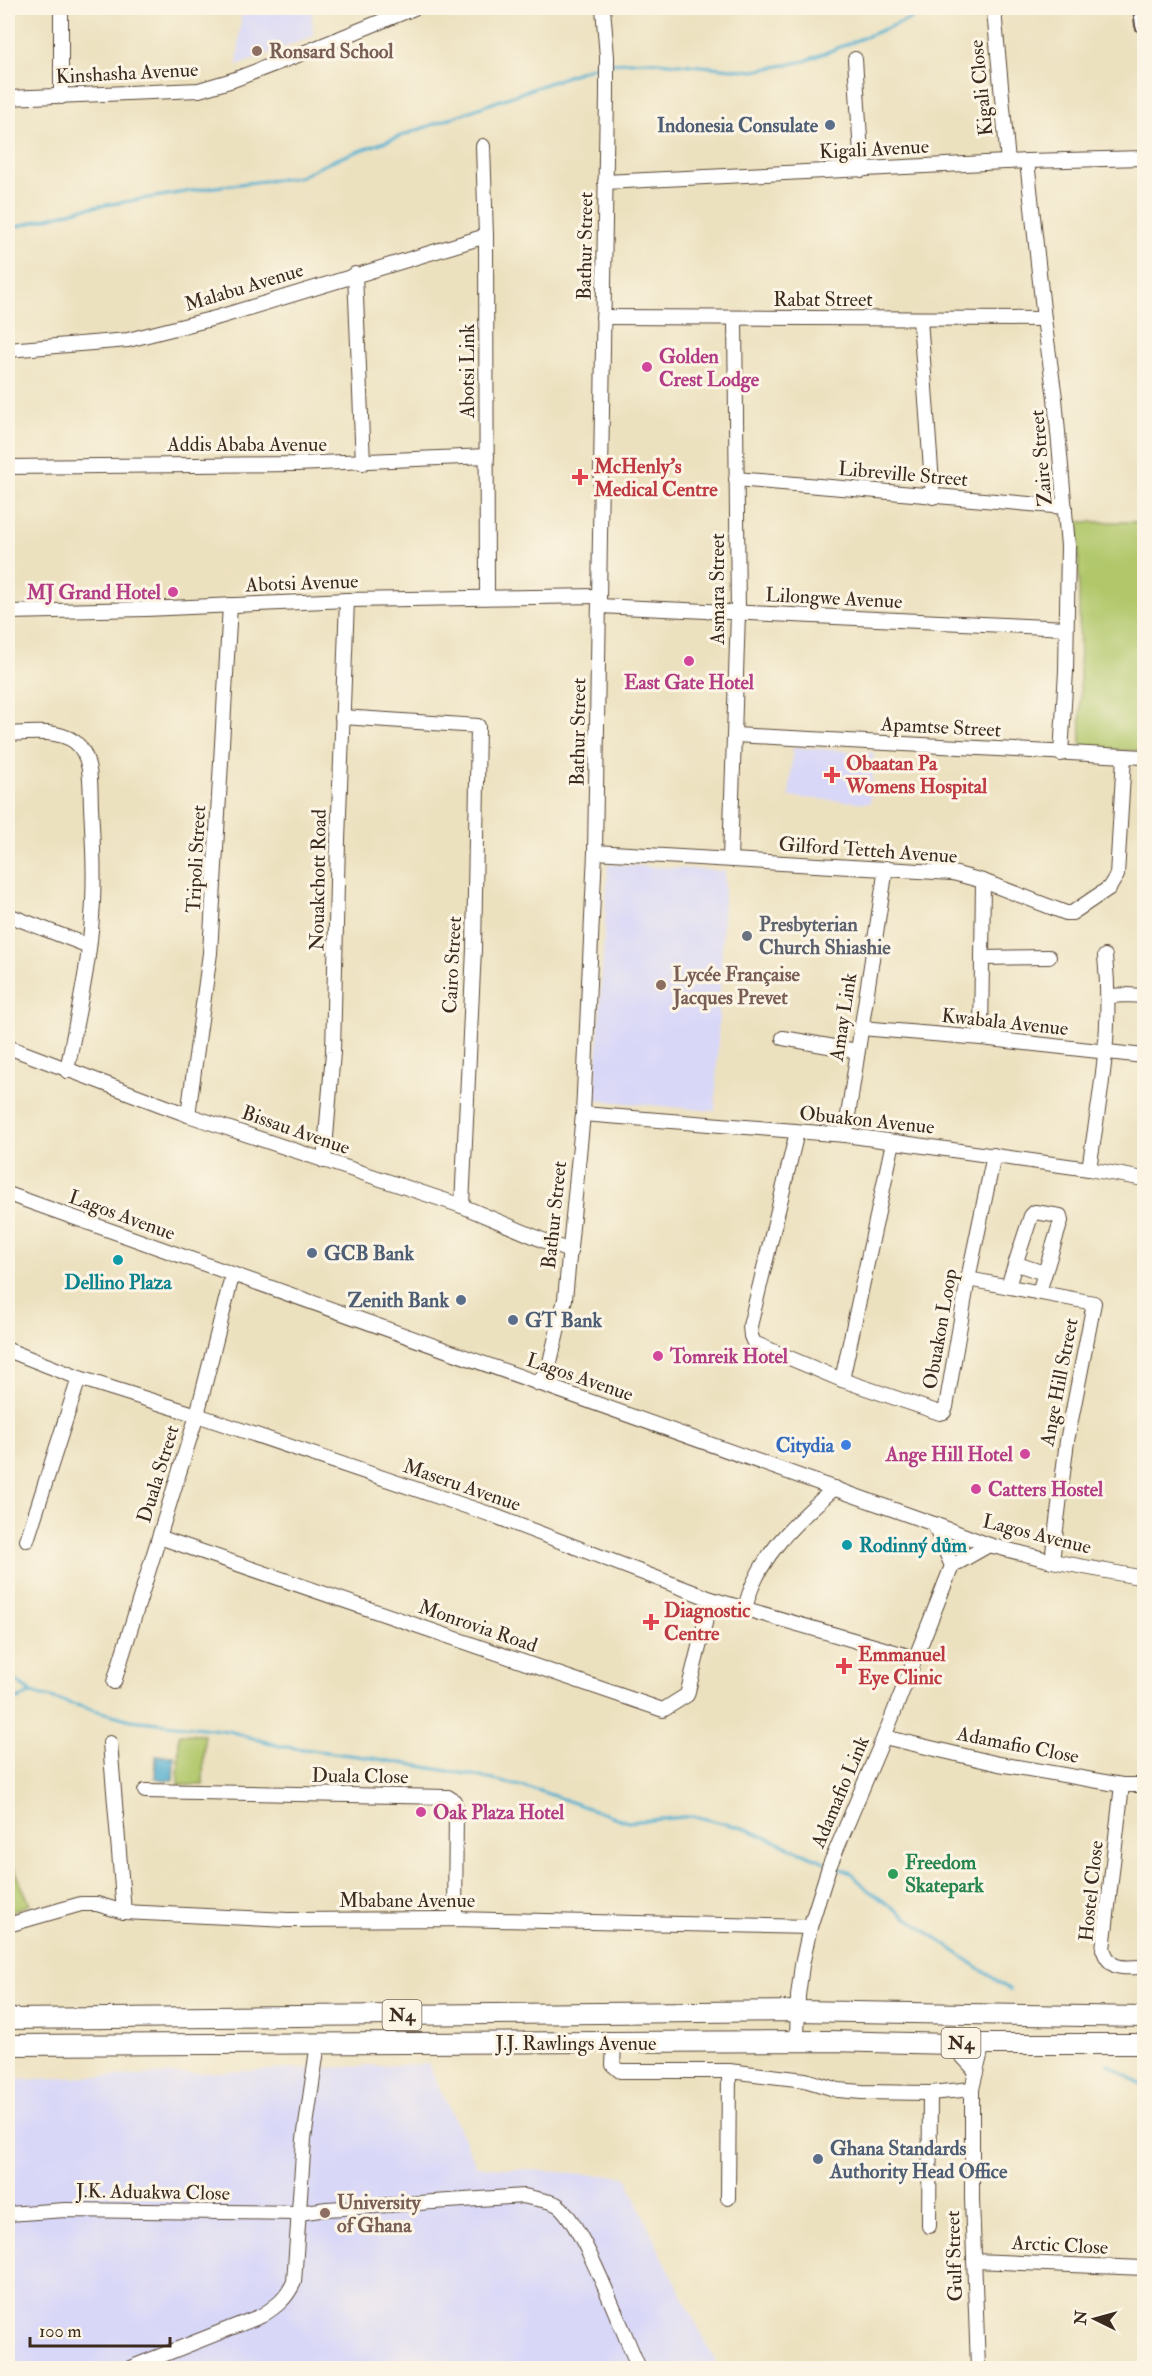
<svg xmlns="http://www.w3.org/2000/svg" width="1152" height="2376" viewBox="0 0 1152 2376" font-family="'IM FELL Double Pica',serif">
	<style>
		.built { fill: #d8d7f8 }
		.green { fill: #b1c76b; stroke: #767844; stroke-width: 1.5 }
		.water { fill: #51aecf; stroke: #466c76; stroke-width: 1.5 }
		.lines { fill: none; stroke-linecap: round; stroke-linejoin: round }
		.stream { stroke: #51aecf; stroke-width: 3 }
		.minor-casing { stroke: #564536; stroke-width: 16 }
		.major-casing { stroke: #564536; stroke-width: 20 }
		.highway-casing { stroke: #564536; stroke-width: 22 }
		.minor { stroke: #fff; stroke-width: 14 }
		.major { stroke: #fff; stroke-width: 16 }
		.highway { stroke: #fff; stroke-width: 20 }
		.education-dot { fill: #8d6e63; stroke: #fcf5e5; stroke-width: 2 }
		.service-dot { fill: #5c6f8a; stroke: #fcf5e5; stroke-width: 2 }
		.hotel-dot { fill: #d1479c; stroke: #fcf5e5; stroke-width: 2 }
		.health-dot { fill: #e0444e; stroke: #fcf5e5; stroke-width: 2 }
		.worship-dot { fill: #6b7280; stroke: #fcf5e5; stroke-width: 2 }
		.culture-dot { fill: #0f9aa8; stroke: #fcf5e5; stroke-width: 2 }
		.shop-dot { fill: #3f7fe0; stroke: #fcf5e5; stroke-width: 2 }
		.leisure-dot { fill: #2e9e5b; stroke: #fcf5e5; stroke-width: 2 }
		.labels { text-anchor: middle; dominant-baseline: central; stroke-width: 6; stroke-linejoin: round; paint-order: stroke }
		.shield { fill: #fcf5e5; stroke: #75675a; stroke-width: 1.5 }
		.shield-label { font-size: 18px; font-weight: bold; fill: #3b2a1e }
		.education-label { font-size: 20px; font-weight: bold; fill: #785e54; stroke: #fcf5e5; text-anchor: start }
		.street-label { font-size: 20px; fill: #3b2a1e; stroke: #fcf5e5 }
		.service-label { font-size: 20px; font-weight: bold; fill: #4e5e75; stroke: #fcf5e5; text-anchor: start }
		.hotel-label { font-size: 20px; font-weight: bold; fill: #b23c85; stroke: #fcf5e5; text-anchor: start }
		.health-label { font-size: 20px; font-weight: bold; fill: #be3a42; stroke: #fcf5e5; text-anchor: start }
		.worship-label { font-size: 20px; font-weight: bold; fill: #5b616d; stroke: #fcf5e5; text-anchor: start }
		.culture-label { font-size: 20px; font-weight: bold; fill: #0d838f; stroke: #fcf5e5 }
		.shop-label { font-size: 20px; font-weight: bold; fill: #366cbe; stroke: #fcf5e5; text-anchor: end }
		.leisure-label { font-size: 20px; font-weight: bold; fill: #27864d; stroke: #fcf5e5; text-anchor: start }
	</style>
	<rect width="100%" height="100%" fill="#fcf5e5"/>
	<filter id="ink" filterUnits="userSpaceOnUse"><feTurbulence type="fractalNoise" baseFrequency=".0167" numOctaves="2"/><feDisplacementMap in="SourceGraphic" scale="12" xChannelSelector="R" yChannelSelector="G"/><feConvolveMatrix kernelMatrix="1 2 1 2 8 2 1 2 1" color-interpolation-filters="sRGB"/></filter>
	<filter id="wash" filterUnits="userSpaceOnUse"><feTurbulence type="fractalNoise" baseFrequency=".008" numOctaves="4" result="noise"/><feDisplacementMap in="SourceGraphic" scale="24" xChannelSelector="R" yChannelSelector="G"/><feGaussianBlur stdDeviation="1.35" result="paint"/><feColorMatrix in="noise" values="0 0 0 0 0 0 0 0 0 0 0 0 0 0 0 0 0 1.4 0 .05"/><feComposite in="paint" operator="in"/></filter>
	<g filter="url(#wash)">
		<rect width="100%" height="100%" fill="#ece1bf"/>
		<g class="built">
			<path d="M242,8H312L313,36L237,66Z"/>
			<path d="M793,747L874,753L870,803L789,797Z"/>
			<path d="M608,864L725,871L715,1111L595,1100Z"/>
			<path d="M428,2064L477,2166L626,2177L659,2250L719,2368H8V2080Z"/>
		</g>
		<g class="green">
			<path d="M1078,522H1144V751L1081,749Z"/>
			<path d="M179,1734L204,1735L203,1785H178Z"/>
			<path d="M12,1865L30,1904L8,1914V1867Z"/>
		</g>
		<path class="water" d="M156,1756H174L173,1780L155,1779Z"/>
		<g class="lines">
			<g class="stream">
				<path d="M610,63L647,61L754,71L805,61L937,8"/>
				<path d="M8,229L81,209L222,186L299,177L334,160L604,63"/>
				<path d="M8,1675L32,1693"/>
				<path d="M8,1703L32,1693L131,1720L229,1731L280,1746L372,1758L472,1775L537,1790L628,1822L694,1816L746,1829L825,1862"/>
				<path d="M834,1866L851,1873L868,1890L1010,1990"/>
				<path d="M1108,2064L1144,2086"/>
			</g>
		</g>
	</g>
	<g filter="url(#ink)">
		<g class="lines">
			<defs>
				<g id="minor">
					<path d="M61,8V97"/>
					<path d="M994,10L1008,162"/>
					<path d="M855,59L862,170"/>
					<path d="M8,98L199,90L233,80L311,50L414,8"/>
					<path d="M483,146L486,236L487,597"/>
					<path d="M1027,161L1044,319L1055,398L1068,546L1066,671L1061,754"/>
					<path d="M605,182L1027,161L1144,158"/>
					<path d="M355,274L363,463"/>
					<path d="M603,317L1044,319"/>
					<path d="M920,319L933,497"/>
					<path d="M8,350L128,340L219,317L486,236"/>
					<path d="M8,467L296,464L487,456"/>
					<path d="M736,479L1065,507"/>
					<path d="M599,606L1066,628"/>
					<path d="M8,612L146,609L347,600L599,596"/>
					<path d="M342,717L478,726L474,949L462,1206"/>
					<path d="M8,734C28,733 58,729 75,742C93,756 90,787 91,807C93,844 95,880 92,917C89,969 76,1020 67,1071"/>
					<path d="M735,735L1144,757"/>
					<path d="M595,852L953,873L983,881L1066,913H1072L1109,888L1117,875L1124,757"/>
					<path d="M730,859L738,613L735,319"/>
					<path d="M8,915L89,946"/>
					<path d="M982,958L1049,957"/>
					<path d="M1109,996L1127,995L1144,996"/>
					<path d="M861,1028L981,1038L1144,1056"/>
					<path d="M783,1038L857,1051"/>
					<path d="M981,1038L983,881"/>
					<path d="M8,1047L188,1115L462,1206L571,1252"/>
					<path d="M583,1114L845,1135L1089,1169L1144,1179"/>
					<path d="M188,1115L210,953L230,605"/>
					<path d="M797,1132L750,1326L751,1336L754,1343L842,1380L940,1413L944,1412L946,1407L968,1279L994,1155"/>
					<path d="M845,1135L886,868"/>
					<path d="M324,1161L333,1052L338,840L347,600"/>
					<path d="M1089,1169C1100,1095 1113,1032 1105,956"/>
					<path d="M8,1194L934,1524L989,1545L1052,1561L1144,1578"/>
					<path d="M1017,1264L1044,1273"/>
					<path d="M968,1279L1094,1303L1067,1441L1052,1561"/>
					<path d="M1008,1286L1031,1216L1035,1212L1060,1216L1061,1221L1039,1292"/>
					<path d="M8,1350L79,1378L197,1415L492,1515L711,1599L905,1655"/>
					<path d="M842,1380L893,1142"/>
					<path d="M539,1384L550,1362L565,1299L583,1114L595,852L607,94V57L603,8"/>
					<path d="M934,1524L952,1566"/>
					<path d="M159,1537L663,1710L687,1695L711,1599"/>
					<path d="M27,1540L79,1378"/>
					<path d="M745,1609C756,1558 797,1520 835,1488"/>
					<path d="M114,1682L197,1415L232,1276"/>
					<path d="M884,1737L999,1764L1122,1785H1144"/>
					<path d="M110,1743L124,1912"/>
					<path d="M1122,1785L1103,1949C1111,1972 1123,1967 1144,1967"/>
					<path d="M145,1791L448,1797L454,1801L456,1809L455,1919"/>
					<path d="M8,1925L81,1904H97L124,1912L288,1920L455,1919L810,1927"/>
					<path d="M797,2041L798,1996L802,1965L810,1927L829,1867L884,1737L952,1566L989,1545"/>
					<path d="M614,2044L613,2065L620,2071H729L805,2080L838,2090L862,2092L930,2093L972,2089"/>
					<path d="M951,2044L975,2070"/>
					<path d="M728,2198L729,2071"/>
					<path d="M8,2214L65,2210L299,2213L327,2209L524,2196C534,2199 547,2200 556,2204C580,2216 625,2338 639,2368"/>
					<path d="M929,2226L930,2093"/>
					<path d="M974,2261L1144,2268"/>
					<path d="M130,2368L261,2316C277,2306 286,2299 294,2282L304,2139L318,2043"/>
					<path d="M978,2368L972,2199V2089L983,2043"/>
				</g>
				<path id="major" d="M1142,8L1144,25"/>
				<g id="highway">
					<path d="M8,2019L797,2011L1144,2017"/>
					<path d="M8,2045L829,2041L951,2044H1144"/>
				</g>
			</defs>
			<use href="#minor" class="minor-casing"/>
			<use href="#major" class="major-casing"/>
			<use href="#highway" class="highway-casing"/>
			<use href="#minor" class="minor"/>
			<use href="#major" class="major"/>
			<use href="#highway" class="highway"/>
		</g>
	</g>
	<g class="education-dot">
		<circle cx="257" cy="51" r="6"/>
		<circle cx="661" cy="985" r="6"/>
		<circle cx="325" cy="2213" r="6"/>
	</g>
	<g class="service-dot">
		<circle cx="830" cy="125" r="6"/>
		<circle cx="312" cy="1253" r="6"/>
		<circle cx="461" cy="1300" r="6"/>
		<circle cx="513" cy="1320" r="6"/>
		<circle cx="818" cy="2159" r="6"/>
	</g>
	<g class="hotel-dot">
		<circle cx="647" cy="367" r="6"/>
		<circle cx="173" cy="592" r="6"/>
		<circle cx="689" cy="661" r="6"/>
		<circle cx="658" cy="1356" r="6"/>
		<circle cx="1025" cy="1454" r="6"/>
		<circle cx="976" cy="1489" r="6"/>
		<circle cx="421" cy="1812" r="6"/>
	</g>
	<g class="health-dot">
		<path d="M577 468h6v6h6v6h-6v6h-6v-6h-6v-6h6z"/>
		<path d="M829 766h6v6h6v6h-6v6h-6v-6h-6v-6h6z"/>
		<path d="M648 1613h6v6h6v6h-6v6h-6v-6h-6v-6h6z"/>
		<path d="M841 1657h6v6h6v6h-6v6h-6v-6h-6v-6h6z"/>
	</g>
	<circle class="worship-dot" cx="747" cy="936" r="6"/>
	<g class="culture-dot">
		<circle cx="118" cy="1260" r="6"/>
		<circle cx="847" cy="1545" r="6"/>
	</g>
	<circle class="shop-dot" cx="846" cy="1445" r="6"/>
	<circle class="leisure-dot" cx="893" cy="1874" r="6"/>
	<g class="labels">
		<g class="shield">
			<rect x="382.5" y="2000" width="39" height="30" rx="4.5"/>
			<rect x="941.5" y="2028" width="39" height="30" rx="4.5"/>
		</g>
		<g class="shield-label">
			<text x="402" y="2015">N4</text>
			<text x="961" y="2043">N4</text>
		</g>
		<g class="education-label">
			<text x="269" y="51">Ronsard School</text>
			<text x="673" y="974">Lycée Française<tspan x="673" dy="23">Jacques Prevet</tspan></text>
			<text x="337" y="2202">University<tspan x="337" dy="23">of Ghana</tspan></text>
		</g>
		<g class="street-label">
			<text transform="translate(127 73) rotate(-3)">Kinshasha Avenue</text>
			<text transform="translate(981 88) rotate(-96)">Kigali Close</text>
			<text transform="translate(874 149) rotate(-3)">Kigali Avenue</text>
			<text transform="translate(585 246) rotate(-89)">Bathur Street</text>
			<text transform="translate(244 287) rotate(-17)">Malabu Avenue</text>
			<text x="823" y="299">Rabat Street</text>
			<text transform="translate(467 371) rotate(-90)">Abotsi Link</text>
			<text x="247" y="444">Addis Ababa Avenue</text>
			<text transform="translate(1041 458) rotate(-95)">Zaire Street</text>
			<text transform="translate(903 474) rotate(5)">Libreville Street</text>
			<text transform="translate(302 583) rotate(-2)">Abotsi Avenue</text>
			<text transform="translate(717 589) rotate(-90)">Asmara Street</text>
			<text transform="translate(834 598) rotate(3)">Lilongwe Avenue</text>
			<text transform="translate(941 727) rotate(3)">Apamtse Street</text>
			<text transform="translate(578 732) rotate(-89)">Bathur Street</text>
			<text transform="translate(868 850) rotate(4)">Gilford Tetteh Avenue</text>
			<text transform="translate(196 859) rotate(-87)">Tripoli Street</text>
			<text transform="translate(318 880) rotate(-89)">Nouakchott Road</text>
			<text transform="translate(452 965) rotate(-87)">Cairo Street</text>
			<text transform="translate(843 1017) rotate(-81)">Amay Link</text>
			<text transform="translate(1005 1022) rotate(6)">Kwabala Avenue</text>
			<text transform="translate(867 1120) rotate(6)">Obuakon Avenue</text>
			<text transform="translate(296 1130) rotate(19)">Bissau Avenue</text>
			<text transform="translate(122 1215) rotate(20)">Lagos Avenue</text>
			<text transform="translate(554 1215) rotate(-84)">Bathur Street</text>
			<text transform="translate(940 1329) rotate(-80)">Obuakon Loop</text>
			<text transform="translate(580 1377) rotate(19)">Lagos Avenue</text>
			<text transform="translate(1059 1382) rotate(-79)">Ange Hill Street</text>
			<text transform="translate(158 1474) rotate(-73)">Duala Street</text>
			<text transform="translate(462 1485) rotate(19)">Maseru Avenue</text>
			<text transform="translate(1037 1534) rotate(14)">Lagos Avenue</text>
			<text transform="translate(478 1626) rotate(19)">Monrovia Road</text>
			<text transform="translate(1018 1745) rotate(11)">Adamafio Close</text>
			<text transform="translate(360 1776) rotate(1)">Duala Close</text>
			<text transform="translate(840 1792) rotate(-67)">Adamafio Link</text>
			<text transform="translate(1091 1891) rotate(-84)">Hostel Close</text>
			<text x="407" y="1900">Mbabane Avenue</text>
			<text x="576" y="2043">J.J. Rawlings Avenue</text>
			<text transform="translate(153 2192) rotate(1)">J.K. Aduakwa Close</text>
			<text transform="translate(1060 2245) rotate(3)">Arctic Close</text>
			<text transform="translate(954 2256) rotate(-92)">Gulf Street</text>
		</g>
		<g class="service-label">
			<text x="818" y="125" text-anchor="end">Indonesia Consulate</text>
			<text x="324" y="1253">GCB Bank</text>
			<text x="449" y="1300" text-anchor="end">Zenith Bank</text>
			<text x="525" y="1320">GT Bank</text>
			<text x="830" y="2148">Ghana Standards<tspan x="830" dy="23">Authority Head Office</tspan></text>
		</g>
		<g class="hotel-label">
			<text x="659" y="356">Golden<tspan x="659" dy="23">Crest Lodge</tspan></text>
			<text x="161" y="592" text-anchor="end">MJ Grand Hotel</text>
			<text x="689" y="682" text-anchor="middle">East Gate Hotel</text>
			<text x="670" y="1356">Tomreik Hotel</text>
			<text x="1013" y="1454" text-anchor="end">Ange Hill Hotel</text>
			<text x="988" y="1489">Catters Hostel</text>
			<text x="433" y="1812">Oak Plaza Hotel</text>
		</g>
		<g class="health-label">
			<text x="594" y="466">McHenly's<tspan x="594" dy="23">Medical Centre</tspan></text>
			<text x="846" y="763">Obaatan Pa<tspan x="846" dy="23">Womens Hospital</tspan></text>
			<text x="664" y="1610">Diagnostic<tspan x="664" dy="23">Centre</tspan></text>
			<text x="858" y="1654">Emmanuel<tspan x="858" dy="23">Eye Clinic</tspan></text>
		</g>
		<g class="worship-label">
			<text x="759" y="924">Presbyterian<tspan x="759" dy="23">Church Shiashie</tspan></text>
		</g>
		<g class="culture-label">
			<text x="118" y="1282">Dellino Plaza</text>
			<text x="859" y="1545" text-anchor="start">Rodinný dům</text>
		</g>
		<g class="shop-label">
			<text x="834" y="1445">Citydia</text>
		</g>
		<g class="leisure-label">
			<text x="905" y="1862">Freedom<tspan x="905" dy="23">Skatepark</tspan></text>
		</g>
	</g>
	<rect width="1152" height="2376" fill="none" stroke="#fcf5e5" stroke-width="30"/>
	<g transform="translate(1095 2319) rotate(275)" stroke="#fcf5e5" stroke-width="4.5" paint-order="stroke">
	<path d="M0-4.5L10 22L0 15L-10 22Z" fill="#3b2a1e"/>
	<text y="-9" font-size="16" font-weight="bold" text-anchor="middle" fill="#3b2a1e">N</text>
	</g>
	<path d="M30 2337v9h140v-9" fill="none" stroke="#3b2a1e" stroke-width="3"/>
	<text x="39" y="2337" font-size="18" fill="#3b2a1e" stroke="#fcf5e5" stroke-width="4.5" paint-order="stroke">100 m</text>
</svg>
